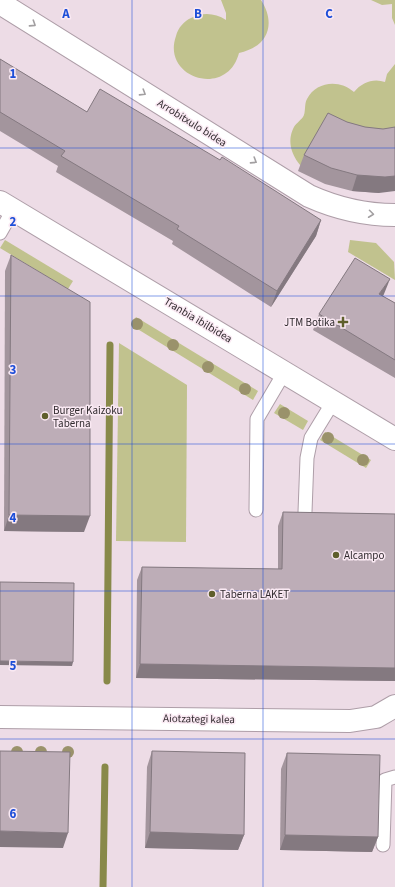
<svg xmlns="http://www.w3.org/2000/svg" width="395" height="887" viewBox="0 0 395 887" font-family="'Source Sans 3',sans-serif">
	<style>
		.green { fill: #c1c28e }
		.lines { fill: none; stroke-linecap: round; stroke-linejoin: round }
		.stream { stroke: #888949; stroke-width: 7 }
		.lane-casing { stroke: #ae9ea8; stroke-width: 15 }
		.street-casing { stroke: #ae9ea8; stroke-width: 24 }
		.secondary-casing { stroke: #ae9ea8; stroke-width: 24 }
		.lane { stroke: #fff; stroke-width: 13 }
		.street { stroke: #fff; stroke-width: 22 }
		.secondary { stroke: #fff; stroke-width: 22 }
		.tree { fill: #9a926b }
		.wall { fill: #a3959d }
		.shaded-wall { fill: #847980 }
		.building { fill: #bdadb7; stroke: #847980 }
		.oneway { stroke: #a29fa1 }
		.grid { fill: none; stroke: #1d4ed8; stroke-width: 1; stroke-opacity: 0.55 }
		.poi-dot { fill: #5f5f2c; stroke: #fae9f3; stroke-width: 1.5 }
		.labels { text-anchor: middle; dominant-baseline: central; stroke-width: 3; stroke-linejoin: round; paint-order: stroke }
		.street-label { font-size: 11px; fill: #302a2e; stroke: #fae9f3 }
		.poi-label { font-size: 11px; fill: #302a2e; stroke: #fae9f3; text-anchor: start }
		.grid-label { font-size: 13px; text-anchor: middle; font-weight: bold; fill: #1d4ed8; stroke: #fae9f3; stroke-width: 3; stroke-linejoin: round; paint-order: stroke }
	</style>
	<rect width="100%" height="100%" fill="#eddce6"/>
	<g class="green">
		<path d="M221,0H261C277,25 267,47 239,53C227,99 161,78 176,36C178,28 184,21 191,18C203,12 215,13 226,20V13Z"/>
		<path d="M371,0H395V25L392,18V4L382,5Z"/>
		<path d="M395,64V129L301,166C292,156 287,142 293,129C295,124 300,121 303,117C306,113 304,104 307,99C316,81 340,79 354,92C362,82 374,78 385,82L387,74Z"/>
		<path d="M5,240L73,281L68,289L0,248Z"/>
		<path d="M350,240L376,243L394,262L395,280L348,252Z"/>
		<path d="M136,317L258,391L253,400L131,325Z"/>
		<path d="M119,343L187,385L186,542L116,541Z"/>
		<path d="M280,404L308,421L303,430L274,413Z"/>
		<path d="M325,432L371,460L366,468L320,440Z"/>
	</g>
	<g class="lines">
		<g class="stream">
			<path d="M107,681L110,345"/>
			<path d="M103,887L105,767"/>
		</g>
		<defs>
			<g id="lane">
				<path d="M0,233L13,210"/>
				<path d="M256,510L257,419L284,373"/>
				<path d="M305,512L307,458L311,438L333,402"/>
				<path d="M383,845L385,780L395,777"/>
			</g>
			<g id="street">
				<path d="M0,3L309,196C338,209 364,215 395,215"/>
				<path d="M0,717L350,721L376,717L395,706"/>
			</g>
			<path id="secondary" d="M0,202L395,439"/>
		</defs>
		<use href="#lane" class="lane-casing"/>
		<use href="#street" class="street-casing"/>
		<use href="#secondary" class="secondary-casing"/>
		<use href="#lane" class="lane"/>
		<use href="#street" class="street"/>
		<use href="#secondary" class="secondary"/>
	</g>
	<g class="tree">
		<circle cx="137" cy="324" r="6"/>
		<circle cx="173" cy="345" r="6"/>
		<circle cx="208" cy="367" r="6"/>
		<circle cx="245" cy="389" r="6"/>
		<circle cx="284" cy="413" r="6"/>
		<circle cx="328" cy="438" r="6"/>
		<circle cx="363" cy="460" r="6"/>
		<circle cx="17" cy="752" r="6"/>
		<circle cx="41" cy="752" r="6"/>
		<circle cx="68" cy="752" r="6"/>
	</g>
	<g class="wall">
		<path d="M0,59L87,112L321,220L316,236L271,307L172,244L173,241L56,172L58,166L0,131Z"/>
		<path d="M347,122L365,127L383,129L379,193L352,191L325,184L298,171L304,155Z"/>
		<path d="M11,255L84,532L4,531L5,271Z"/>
		<path d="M384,294L383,296L395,303V378L313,330L319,314Z"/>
		<path d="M283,512L395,514V681L136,678L137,580L142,567L278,569V526Z"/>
		<path d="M152,751L244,835L238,850L145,848L147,767Z"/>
		<path d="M287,753L378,837L372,852L280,850L281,769Z"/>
	</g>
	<g class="shaded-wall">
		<path d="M357,175L395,176V191L379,193L352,191Z"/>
		<path d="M321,220L316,236L271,307L277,291Z"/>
		<path d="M390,279L384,294L374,309L379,294Z"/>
		<path d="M9,515L90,516L84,532L4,531Z"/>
		<path d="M0,661L73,662L72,666L0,665Z"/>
		<path d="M140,664L395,668V681L136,678Z"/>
		<path d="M0,831L68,833L63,848L0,847Z"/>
		<path d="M150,832L244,835L238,850L145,848Z"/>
		<path d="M285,835L378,837L372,852L280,850Z"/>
	</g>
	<g class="building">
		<path d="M0,59L87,112L100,89L220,160L222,157L321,220L277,291L177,229L179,226L61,156L65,151L0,112Z"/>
		<path d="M328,113L347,122L365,127L383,129L395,127V176L385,177L357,175L331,168L304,155Z"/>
		<path d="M11,255L90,302V516L9,515Z"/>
		<path d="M355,258L390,279L379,294L395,303V360L319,314Z"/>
		<path d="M283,512L395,514V668L140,664L142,567L282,569Z"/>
		<path d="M0,582L74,583L73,662L0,661Z"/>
		<path d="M0,751L70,752L68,833L0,831Z"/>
		<path d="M152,751L245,753L244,835L150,832Z"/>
		<path d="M287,753L380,755L378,837L285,835Z"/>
	</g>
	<defs><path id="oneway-chevron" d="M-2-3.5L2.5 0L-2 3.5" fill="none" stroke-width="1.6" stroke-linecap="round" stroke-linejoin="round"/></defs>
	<g class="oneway">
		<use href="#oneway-chevron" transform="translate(33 24) rotate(33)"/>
		<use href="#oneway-chevron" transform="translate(143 93) rotate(32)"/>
		<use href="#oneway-chevron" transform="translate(254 161) rotate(32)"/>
		<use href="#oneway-chevron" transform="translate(371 214) rotate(7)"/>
	</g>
	<path class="grid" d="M132,0V887M263,0V887M0,148H395M0,296H395M0,444H395M0,591H395M0,739H395"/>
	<g class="poi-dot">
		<path d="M341 316h4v4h4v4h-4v4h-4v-4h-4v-4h4z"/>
		<circle cx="45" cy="416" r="4"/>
		<circle cx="336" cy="555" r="4"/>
		<circle cx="212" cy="594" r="4"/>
	</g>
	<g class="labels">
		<g class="street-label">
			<text transform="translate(192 123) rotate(32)">Arrobitxulo bidea</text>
			<text transform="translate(198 320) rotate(31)">Tranbia ibilbidea</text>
			<text transform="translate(199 719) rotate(1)">Aiotzategi kalea</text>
		</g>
		<g class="poi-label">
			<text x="335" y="322" text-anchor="end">JTM Botika</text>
			<text x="53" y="410">Burger Kaizoku<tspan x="53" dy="13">Taberna</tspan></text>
			<text x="344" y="555">Alcampo</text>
			<text x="220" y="594">Taberna LAKET</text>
		</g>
	</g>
	<g class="grid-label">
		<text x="66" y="18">A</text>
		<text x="198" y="18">B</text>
		<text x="329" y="18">C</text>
		<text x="13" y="78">1</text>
		<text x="13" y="226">2</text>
		<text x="13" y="374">3</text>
		<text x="13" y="522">4</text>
		<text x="13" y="670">5</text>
		<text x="13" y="818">6</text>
	</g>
</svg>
